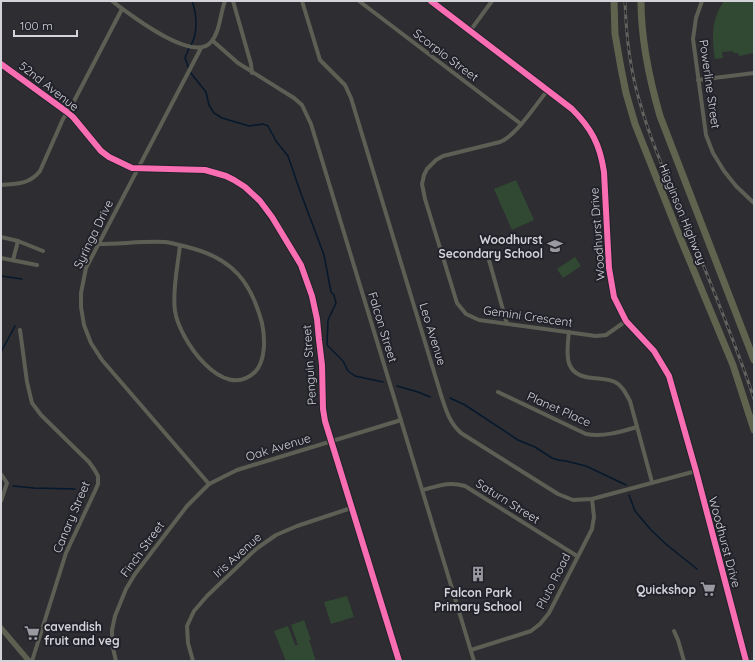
<svg xmlns="http://www.w3.org/2000/svg" width="755" height="662" viewBox="0 0 755 662" font-family="Quicksand,sans-serif">
	<style>
		.green { fill: #314932 }
		.lines { fill: none; stroke-linecap: round; stroke-linejoin: round }
		.stream { stroke: #06182c; stroke-width: 1.5 }
		.street { stroke: #5d5f54; stroke-width: 4 }
		.secondary { stroke: #5d5f50; stroke-width: 5.5 }
		.highway { stroke: #60634d; stroke-width: 7 }
		.rail-casing { stroke: #62635e; stroke-width: 3 }
		.rail { stroke: #22222a; stroke-width: 1.5; stroke-dasharray: 4.5; stroke-linecap: butt }
		.cycleway-casing { stroke: #22222a; stroke-width: 8 }
		.cycleway { stroke: #f96db3; stroke-width: 6 }
		.labels { text-anchor: middle; dominant-baseline: central; stroke-width: 4; stroke-linejoin: round; paint-order: stroke }
		.street-label { font-size: 12px; fill: #d4d3d9; stroke: #22222a }
		.poi-label { font-size: 12px; font-weight: bold; fill: #d4d3d9; stroke: #22222a; text-anchor: end }
	</style>
	<rect width="100%" height="100%" fill="#2d2d32"/>
	<g class="green">
		<path d="M724,1H754V53L739,56L738,53H733V51L722,52L723,58L715,59C712,38 711,19 724,1Z"/>
		<path d="M516,180L534,220L512,230L494,189Z"/>
		<path d="M575,257L581,266L563,278L557,269Z"/>
		<path d="M347,596L354,617L331,624L324,602Z"/>
		<path d="M304,620L311,640H309L316,661H286L274,631L288,626L295,645H298L291,625Z"/>
	</g>
	<g class="lines">
		<g class="stream">
			<path d="M191,45C198,33 197,14 192,1"/>
			<path d="M189,69L185,58L189,48"/>
			<path d="M190,72L206,92L209,105L214,113L222,118L249,126L263,124L268,126L276,141L288,156L300,191L324,255L331,292L334,295L336,303L328,320L327,345L343,361L348,371L355,376L383,382"/>
			<path d="M1,276L22,279"/>
			<path d="M1,352L15,326"/>
			<path d="M397,386L418,392L430,397"/>
			<path d="M450,398L465,405L518,440L535,447L552,458L558,460L566,461L586,466L626,485"/>
			<path d="M13,486L34,488L75,489"/>
			<path d="M629,495L635,511L651,530L667,545L697,569"/>
		</g>
		<g class="street">
			<path d="M112,1C128,13 193,64 211,42C220,32 220,14 225,1"/>
			<path d="M233,1L251,64L252,73"/>
			<path d="M302,1L320,60L345,85L351,98L441,395C446,410 449,422 461,433L558,494L573,500L592,499L696,471"/>
			<path d="M359,1L521,124"/>
			<path d="M431,1L572,109C591,128 600,144 604,172L609,268L614,297L626,321L654,351L669,376L696,471L746,661"/>
			<path d="M702,1L696,18L693,39L706,135L713,153L724,171L736,186L754,203"/>
			<path d="M470,31L492,1"/>
			<path d="M213,41L238,63L294,98L302,105L311,124L474,661"/>
			<path d="M201,48L86,268L81,293V307L84,325L91,343L102,360L209,484"/>
			<path d="M1,64L67,112L73,117L101,151L109,157L132,168L205,170L226,176L234,180L245,187L260,201L272,217L301,265L312,296L317,319L319,340L322,365L323,409L325,421L399,661"/>
			<path d="M698,80L754,73"/>
			<path d="M548,90C536,104 517,135 500,142L443,156L436,160L427,169L424,175L422,184L425,199L457,303L466,314L479,320L596,336L606,335L626,321"/>
			<path d="M1,185C17,184 30,184 40,171L63,119L71,107L122,9"/>
			<path d="M1,237L18,241L43,251"/>
			<path d="M98,244C120,244 143,241 165,242C174,243 183,246 191,248C233,259 251,282 262,323C265,337 266,361 255,372C223,403 179,339 175,311C172,291 178,265 180,245"/>
			<path d="M487,253L507,324"/>
			<path d="M1,258L37,265"/>
			<path d="M13,260L18,241"/>
			<path d="M20,330L27,382L32,403L41,415L89,462L94,469L98,476V484L95,491L66,553L32,661"/>
			<path d="M569,332C566,356 564,376 593,378C601,379 608,379 615,382C623,386 626,394 630,401L652,482"/>
			<path d="M498,392L586,434C604,437 620,432 637,427"/>
			<path d="M1,474L7,483L1,501"/>
			<path d="M423,490C438,486 448,481 465,486L577,556"/>
			<path d="M674,631L678,640L684,661"/>
			<path d="M471,650L531,631L540,624L549,613L592,529L594,517L592,499"/>
			<path d="M116,661L112,644V630L115,616L126,589L135,574L187,506L209,484L237,470L401,420"/>
			<path d="M193,661L188,643L187,626L194,611L207,596L256,549L276,535L297,526L351,508"/>
		</g>
		<path class="secondary" d="M1,628L29,661"/>
		<g class="highway">
			<path d="M614,1L615,34L621,68L626,93L635,124L679,235L733,365L754,430"/>
			<path d="M641,1C641,40 649,78 660,116L754,360"/>
		</g>
		<defs>
			<path id="rail" d="M625,1C626,35 630,70 640,103C650,139 666,175 681,210C706,273 733,335 754,399"/>
		</defs>
		<use href="#rail" class="rail-casing"/>
		<use href="#rail" class="rail"/>
		<defs>
			<g id="cycleway">
				<path d="M431,1L572,109C591,128 600,144 604,172L609,268L614,297L626,321L654,351L669,376L696,471L746,661"/>
				<path d="M1,64L67,112L73,117L101,151L109,157L132,168L205,170L226,176L234,180L245,187L260,201L272,217L301,265L312,296L317,319L319,340L322,365L323,409L325,421L399,661"/>
			</g>
		</defs>
		<use href="#cycleway" class="cycleway-casing"/>
		<use href="#cycleway" class="cycleway"/>
	</g>
	<defs>
		<symbol id="school-bare" viewBox="-9 -9 18 18"><path d="M0-5L7-2L0 1L-7-2ZM-4 1L0 2.5L4 1V4Q0 6-4 4Z" fill="#9a999f" stroke="#22222a" stroke-width="2.5" paint-order="stroke"/></symbol>
		<symbol id="building-bare" viewBox="-9 -9 18 18"><path d="M-4-6H4V6H1V3H-1V6H-4ZM-2.5-4.3h1.7v1.8h-1.7ZM.8-4.3h1.7v1.8H.8ZM-2.5-1h1.7V.8h-1.7ZM.8-1h1.7V.8H.8Z" fill="#9a999f" stroke="#22222a" stroke-width="2.5" paint-order="stroke"/></symbol>
		<symbol id="supermarket-bare" viewBox="-9 -9 18 18"><path d="M-6-5.5h2.5l.6 2H6L4.5 2H-2.5L-4.4-4H-6ZM-1.5 3.2a1.3 1.3 0 1 0 .1 0ZM3 3.2a1.3 1.3 0 1 0 .1 0Z" fill="#9a999f" stroke="#22222a" stroke-width="2.5" paint-order="stroke"/></symbol>
	</defs>
	<g fill-rule="evenodd">
		<use href="#school-bare" x="544" y="235" width="22" height="22"/>
		<use href="#building-bare" x="467" y="563" width="22" height="22"/>
		<use href="#supermarket-bare" x="697" y="578" width="22" height="22"/>
		<use href="#supermarket-bare" x="21" y="622" width="22" height="22"/>
	</g>
	<g class="labels">
		<g class="street-label">
			<text transform="translate(446 55) rotate(37)">Scorpio Street</text>
			<text transform="translate(710 84) rotate(82)">Powerline Street</text>
			<text transform="translate(49 86) rotate(38)">52nd Avenue</text>
			<text transform="translate(683 214) rotate(68)">Higginson Highway</text>
			<text transform="translate(93 234) rotate(-64)">Syringa Drive</text>
			<text transform="translate(597 234) rotate(-94)">Woodhurst Drive</text>
			<text transform="translate(528 316) rotate(8)">Gemini Crescent</text>
			<text transform="translate(383 327) rotate(73)">Falcon Street</text>
			<text transform="translate(433 334) rotate(73)">Leo Avenue</text>
			<text transform="translate(309 365) rotate(-94)">Penguin Street</text>
			<text transform="translate(559 409) rotate(24)">Planet Place</text>
			<text transform="translate(278 447) rotate(-17)">Oak Avenue</text>
			<text transform="translate(508 501) rotate(32)">Saturn Street</text>
			<text transform="translate(71 517) rotate(-67)">Canary Street</text>
			<text transform="translate(725 542) rotate(75)">Woodhurst Drive</text>
			<text transform="translate(142 549) rotate(-54)">Finch Street</text>
			<text transform="translate(237 555) rotate(-42)">Iris Avenue</text>
			<text transform="translate(553 581) rotate(-63)">Pluto Road</text>
		</g>
		<g class="poi-label">
			<text x="543" y="239">Woodhurst<tspan x="543" dy="14">Secondary School</tspan></text>
			<text x="696" y="589">Quickshop</text>
			<text x="478" y="592" text-anchor="middle">Falcon Park<tspan x="478" dy="14">Primary School</tspan></text>
			<text x="44" y="626" text-anchor="start">cavendish<tspan x="44" dy="14">fruit and veg</tspan></text>
		</g>
	</g>
	<rect width="755" height="662" fill="none" stroke="#d4d3d9" stroke-width="4"/>
	<path d="M14 30v6h63v-6" fill="none" stroke="#d4d3d9" stroke-width="2"/>
	<text x="20" y="30" font-size="12" fill="#d4d3d9" stroke="#22222a" stroke-width="3" paint-order="stroke">100 m</text>
</svg>
